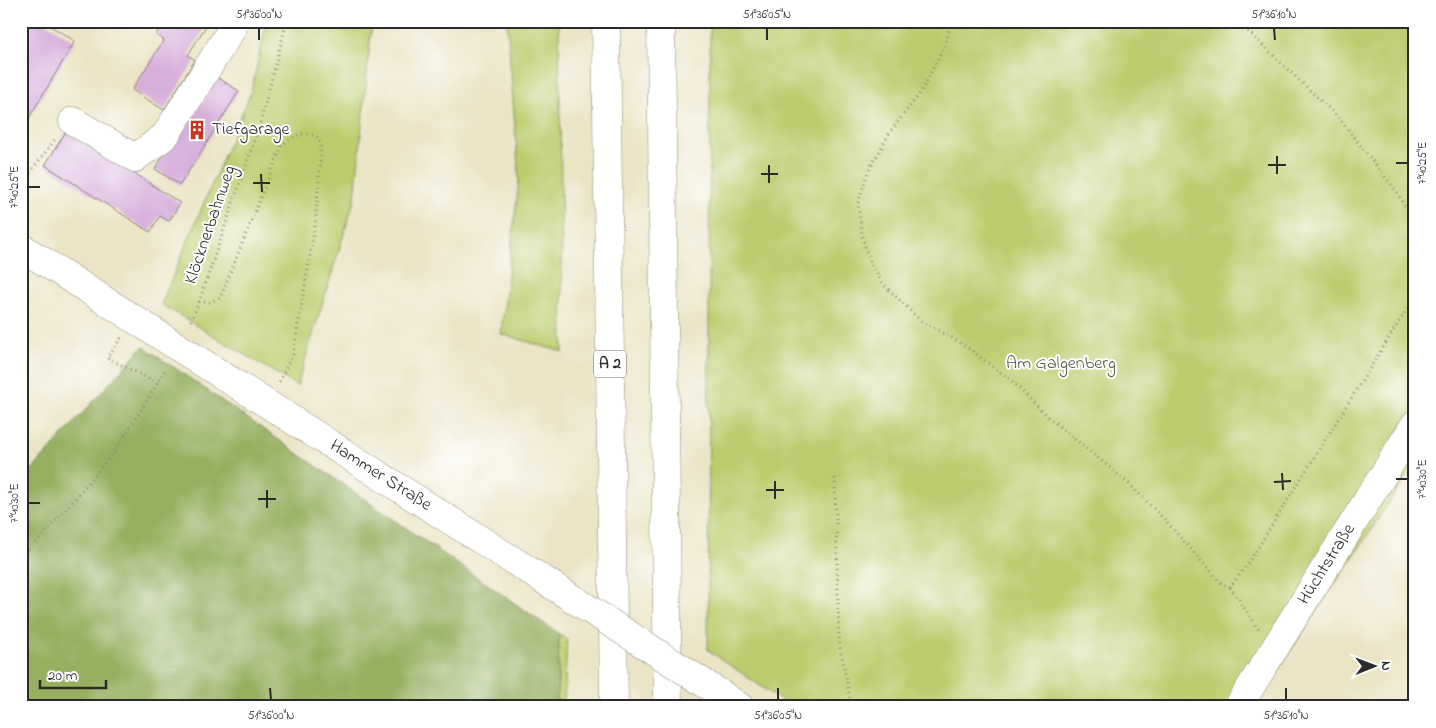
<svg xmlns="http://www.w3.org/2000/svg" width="1436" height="728" viewBox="0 0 1436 728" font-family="'Indie Flower',sans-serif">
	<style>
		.green { fill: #bdcc6e; stroke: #747c4c }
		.forest { fill: #96b061; stroke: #606e46 }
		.building { fill: #d7afdb }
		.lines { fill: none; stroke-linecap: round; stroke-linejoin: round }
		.minor-casing { stroke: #8b8878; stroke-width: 29 }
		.major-casing { stroke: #8b8878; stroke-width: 29 }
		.highway-casing { stroke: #8b8878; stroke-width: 29 }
		.path { stroke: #8b8878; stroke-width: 3; stroke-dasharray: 1 4; stroke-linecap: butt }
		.minor { stroke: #fff; stroke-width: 28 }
		.major { stroke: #fff; stroke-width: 28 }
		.highway { stroke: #fff; stroke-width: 28 }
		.major-bridge-casing { stroke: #8b8878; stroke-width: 29; stroke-linecap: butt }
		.major-bridge { stroke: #fff; stroke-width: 28 }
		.ticks { fill: none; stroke: #2b2b2b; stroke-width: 2 }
		.labels { text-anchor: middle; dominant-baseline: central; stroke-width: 4; stroke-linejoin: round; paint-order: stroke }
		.shield { fill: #fff; stroke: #6b6b6b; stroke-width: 1 }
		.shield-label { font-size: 16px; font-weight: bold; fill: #2b2b2b }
		.poi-label { font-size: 18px; fill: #2b2b2b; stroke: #fff; text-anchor: start }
		.street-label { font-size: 18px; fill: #2b2b2b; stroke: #fff }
		.park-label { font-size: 18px; fill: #575b3f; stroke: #fff }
		.neatline { fill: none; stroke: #2b2b2b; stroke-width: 2 }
		.ticks-label { font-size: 12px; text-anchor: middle; fill: #2b2b2b }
	</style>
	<rect width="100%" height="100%" fill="#fff"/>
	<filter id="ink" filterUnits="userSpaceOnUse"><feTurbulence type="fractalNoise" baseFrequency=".02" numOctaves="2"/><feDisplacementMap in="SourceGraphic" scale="10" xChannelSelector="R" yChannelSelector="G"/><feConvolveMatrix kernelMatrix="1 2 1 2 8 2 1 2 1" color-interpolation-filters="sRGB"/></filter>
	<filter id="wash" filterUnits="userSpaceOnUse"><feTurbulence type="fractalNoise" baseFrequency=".0096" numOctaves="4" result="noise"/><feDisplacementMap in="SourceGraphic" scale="20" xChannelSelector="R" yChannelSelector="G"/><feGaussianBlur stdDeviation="1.12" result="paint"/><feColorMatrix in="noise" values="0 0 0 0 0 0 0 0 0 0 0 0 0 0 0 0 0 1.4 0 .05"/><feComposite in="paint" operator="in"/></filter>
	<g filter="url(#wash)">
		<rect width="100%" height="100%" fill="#ebe4c5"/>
		<g class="green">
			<path d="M267,21H372L355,198L297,386L161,304L251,92Z"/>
			<path d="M507,21H559L563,352L501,334L519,180Z"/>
			<path d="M710,21H1415V464L1253,707H791L708,650Z"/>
			<path d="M559,634L567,639L564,707H557Z"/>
		</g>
		<path class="forest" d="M143,346L559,634L557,707H21V482Z"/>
		<g id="blocks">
			<g class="building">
				<path d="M30,21H42L75,41L21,131V36Z"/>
				<path d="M164,21H209L188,55L195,60L164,110L132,90L164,40L156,35Z"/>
				<path d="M213,75L239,91L180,185L155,169Z"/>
				<path d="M67,130L180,203L169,221L160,216L150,232L45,165Z"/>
			</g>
		</g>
	</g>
	<g filter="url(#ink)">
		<use href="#blocks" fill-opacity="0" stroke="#8b8878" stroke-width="1"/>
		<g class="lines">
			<defs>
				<g id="minor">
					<path d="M73,121L135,158L165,136L233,27L234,21"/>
					<path id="s1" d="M1238,707L1415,424"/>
				</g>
				<g id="major">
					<path id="s2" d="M21,247L550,584"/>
					<path d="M721,694L740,707"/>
				</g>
				<g id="highway">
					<path d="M606,21L614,707"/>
					<path d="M661,21L668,707"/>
				</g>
			</defs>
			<use href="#minor" class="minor-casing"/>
			<use href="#major" class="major-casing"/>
			<use href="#highway" class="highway-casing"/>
			<g class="path">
				<path d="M951,21L945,45L921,92L890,132L868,172L858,203L862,236L869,260L883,284L921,321L961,343L1011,380L1048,417L1127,482L1163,518L1222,584L1230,587L1247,565L1415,296"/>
				<path d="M1237,21L1339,118L1397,192L1415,224"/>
				<path d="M21,185L56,138"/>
				<path d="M199,302H210L220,298L282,145C295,136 300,131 316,136L320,143L321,154L315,226L293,354L278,384"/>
				<path d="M191,321L199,302L259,127L287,21"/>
				<path d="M121,338L107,358L158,383"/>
				<path d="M835,478L839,641L850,699L854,707"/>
				<path d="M21,557L55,522L116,450L166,369"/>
				<path d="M1230,587L1259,630"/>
			</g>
			<use href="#minor" class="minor"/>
			<use href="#major" class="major"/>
			<use href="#highway" class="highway"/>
			<defs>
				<path id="major-bridge" d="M550,584L721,694"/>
			</defs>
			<use href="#major-bridge" class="major-bridge-casing"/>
			<use href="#major-bridge" class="major-bridge"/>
		</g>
	</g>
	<path class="ticks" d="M259,28V40M767,28V40M1274,28L1275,40M1277,156V174M1396,163H1408M769,165V183M1268,165H1286M261,174L262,192M761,174H778M253,183H270M28,187H40M1282,473L1283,490M1396,479H1408M775,481V499M1274,482L1291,481M267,490V508M766,490H784M258,499H276M28,503H40M270,688L271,700M778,688V700M1286,688V700"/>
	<defs>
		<symbol id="building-bare" viewBox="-9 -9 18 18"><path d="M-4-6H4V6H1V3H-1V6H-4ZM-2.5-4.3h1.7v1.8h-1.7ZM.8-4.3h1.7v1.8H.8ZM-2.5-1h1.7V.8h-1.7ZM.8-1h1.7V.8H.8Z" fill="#c8321e" stroke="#fff" stroke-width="2.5" paint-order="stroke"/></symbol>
	</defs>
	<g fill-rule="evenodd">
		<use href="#building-bare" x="183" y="116" width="28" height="28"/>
	</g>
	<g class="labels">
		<rect class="shield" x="594" y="350.5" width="32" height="27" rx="4"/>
		<g class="shield-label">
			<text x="610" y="364">A 2</text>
		</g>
		<g class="poi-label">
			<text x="212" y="130">Tiefgarage</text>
		</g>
		<g class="street-label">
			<text transform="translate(211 225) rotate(-71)">Klöcknerbahnweg</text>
			<text stroke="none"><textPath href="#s2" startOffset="426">Hammer Straße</textPath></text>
			<text stroke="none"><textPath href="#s1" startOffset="168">Hüchtstraße</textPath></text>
		</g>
		<g class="park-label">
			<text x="1061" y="364">Am Galgenberg</text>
		</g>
	</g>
	<rect width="1436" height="728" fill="none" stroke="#fff" stroke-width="55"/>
	<g transform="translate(1374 666) rotate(89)" stroke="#ffffff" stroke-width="4" paint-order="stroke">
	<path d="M0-4L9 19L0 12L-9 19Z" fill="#2b2b2b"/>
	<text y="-8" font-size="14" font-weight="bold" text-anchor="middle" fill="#2b2b2b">N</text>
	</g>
	<path d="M40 680v8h66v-8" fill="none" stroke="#2b2b2b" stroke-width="2.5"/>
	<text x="48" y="680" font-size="15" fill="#2b2b2b" stroke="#ffffff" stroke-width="4" paint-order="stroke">20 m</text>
	<rect x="28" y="28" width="1380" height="672" class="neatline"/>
	<g class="ticks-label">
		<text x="259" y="18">51°36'00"N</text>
		<text x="767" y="18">51°36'05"N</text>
		<text x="1274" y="18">51°36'10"N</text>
		<text transform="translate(1422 163) rotate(-90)" y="4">7°40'25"E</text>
		<text transform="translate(14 187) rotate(-90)" y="4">7°40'25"E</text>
		<text transform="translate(1422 479) rotate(-90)" y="4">7°40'30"E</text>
		<text transform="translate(14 503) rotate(-90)" y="4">7°40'30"E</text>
		<text x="271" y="719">51°36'00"N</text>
		<text x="778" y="719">51°36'05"N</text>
		<text x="1286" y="719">51°36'10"N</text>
	</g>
</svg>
